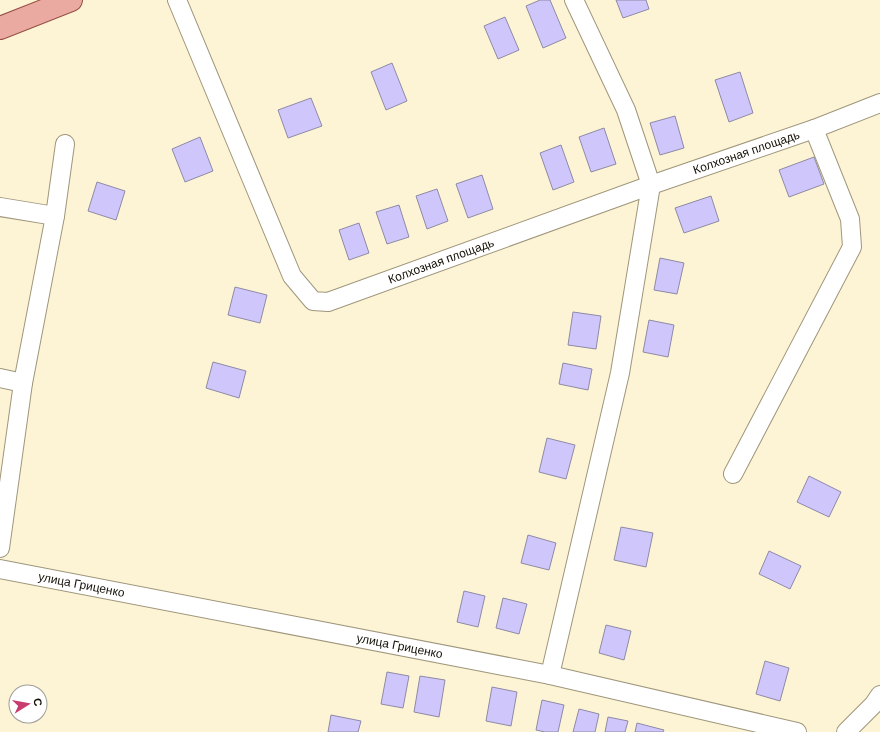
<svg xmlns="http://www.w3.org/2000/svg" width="880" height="732" viewBox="0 0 880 732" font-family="'DM Sans',sans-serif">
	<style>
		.building { fill: #cfc7fb; stroke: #8e8aa5 }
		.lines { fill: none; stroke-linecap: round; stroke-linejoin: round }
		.minor-casing { stroke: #9f967b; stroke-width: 20 }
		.major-casing { stroke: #954f43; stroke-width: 24 }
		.minor { stroke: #fff; stroke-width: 18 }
		.major { stroke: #eaaaa2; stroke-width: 22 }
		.labels { text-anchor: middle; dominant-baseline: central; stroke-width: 3; stroke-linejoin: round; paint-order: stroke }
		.street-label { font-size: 12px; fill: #120f05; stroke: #fff }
	</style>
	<rect width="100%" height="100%" fill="#fdf4d6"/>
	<g class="building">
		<path d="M540,0H550L566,38L543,48L526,6Z"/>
		<path d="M616,0H646L649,9L623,18Z"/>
		<path d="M505,17L519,50L498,59L484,26Z"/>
		<path d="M392,63L407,101L386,110L371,72Z"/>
		<path d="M740,72L753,113L729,122L715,80Z"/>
		<path d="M311,98L322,126L288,138L278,110Z"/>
		<path d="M675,116L684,148L660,155L650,123Z"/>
		<path d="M604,128L616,164L591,172L579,137Z"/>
		<path d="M200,137L213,171L185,182L172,149Z"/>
		<path d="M561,145L574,182L553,190L540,153Z"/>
		<path d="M814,157L824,184L789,197L779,170Z"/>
		<path d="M482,175L493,209L468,218L456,184Z"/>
		<path d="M97,182L125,191L116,220L88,211Z"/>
		<path d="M437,189L448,221L427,229L416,196Z"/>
		<path d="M711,196L719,221L684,233L675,208Z"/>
		<path d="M399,205L409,237L387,244L376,212Z"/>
		<path d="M359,223L369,253L349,260L339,230Z"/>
		<path d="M660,258L684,263L677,294L654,290Z"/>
		<path d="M235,287L267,295L260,323L228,315Z"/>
		<path d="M573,312L601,316L596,349L568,345Z"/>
		<path d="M649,320L674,325L668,357L643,352Z"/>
		<path d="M213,362L246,371L239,398L206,388Z"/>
		<path d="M563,363L592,369L588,390L559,384Z"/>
		<path d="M547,438L575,445L566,479L539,472Z"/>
		<path d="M809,476L841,492L829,517L797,502Z"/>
		<path d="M621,527L653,533L646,567L614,560Z"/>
		<path d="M528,535L556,543L549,570L521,563Z"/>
		<path d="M769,551L801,566L790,589L759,574Z"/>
		<path d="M464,591L485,596L478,627L457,622Z"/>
		<path d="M503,598L527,604L519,634L496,628Z"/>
		<path d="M606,625L631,631L624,660L599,653Z"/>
		<path d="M765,661L789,668L780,701L756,694Z"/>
		<path d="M387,672L409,676L403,708L381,704Z"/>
		<path d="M420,676L445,680L439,717L414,712Z"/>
		<path d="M492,687L517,692L511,726L486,721Z"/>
		<path d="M542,700L564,705L558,732H545L536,730Z"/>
		<path d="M579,709L599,714L595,732H573Z"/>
		<path d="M331,715L361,721L358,732H328Z"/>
		<path d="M608,717L628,721L625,732H605Z"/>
		<path d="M637,723L664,730L663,732H635Z"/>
	</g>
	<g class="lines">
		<defs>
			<g id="minor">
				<path id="s1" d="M177,0L292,276L313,301L328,302L651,185L814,129L880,103"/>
				<path d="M0,207L55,216"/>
				<path d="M0,378L23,383"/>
				<path d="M733,474L852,247L850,219L814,129"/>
				<path d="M0,548L23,383L55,216L65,144"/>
				<path id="s2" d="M0,569L550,675L797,732"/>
				<path d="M550,675L620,373L651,185L626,110L574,0"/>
				<path d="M846,732L874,704L880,695"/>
			</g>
			<path id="major" d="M0,28L71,0"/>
		</defs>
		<use href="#minor" class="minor-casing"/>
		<use href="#major" class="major-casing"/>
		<use href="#minor" class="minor"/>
		<use href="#major" class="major"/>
	</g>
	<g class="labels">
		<g class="street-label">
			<text stroke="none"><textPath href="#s1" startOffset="791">Колхозная площадь</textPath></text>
			<text stroke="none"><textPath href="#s1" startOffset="467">Колхозная площадь</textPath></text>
			<text stroke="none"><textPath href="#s2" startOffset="83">улица Гриценко</textPath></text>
			<text stroke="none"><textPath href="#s2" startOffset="407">улица Гриценко</textPath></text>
		</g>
	</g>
	<g transform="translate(28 704) rotate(79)"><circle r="19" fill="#ffffff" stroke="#a09f9b"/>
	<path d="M0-3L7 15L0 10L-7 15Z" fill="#c83c70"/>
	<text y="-6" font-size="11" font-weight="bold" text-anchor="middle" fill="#120f05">С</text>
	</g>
</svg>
